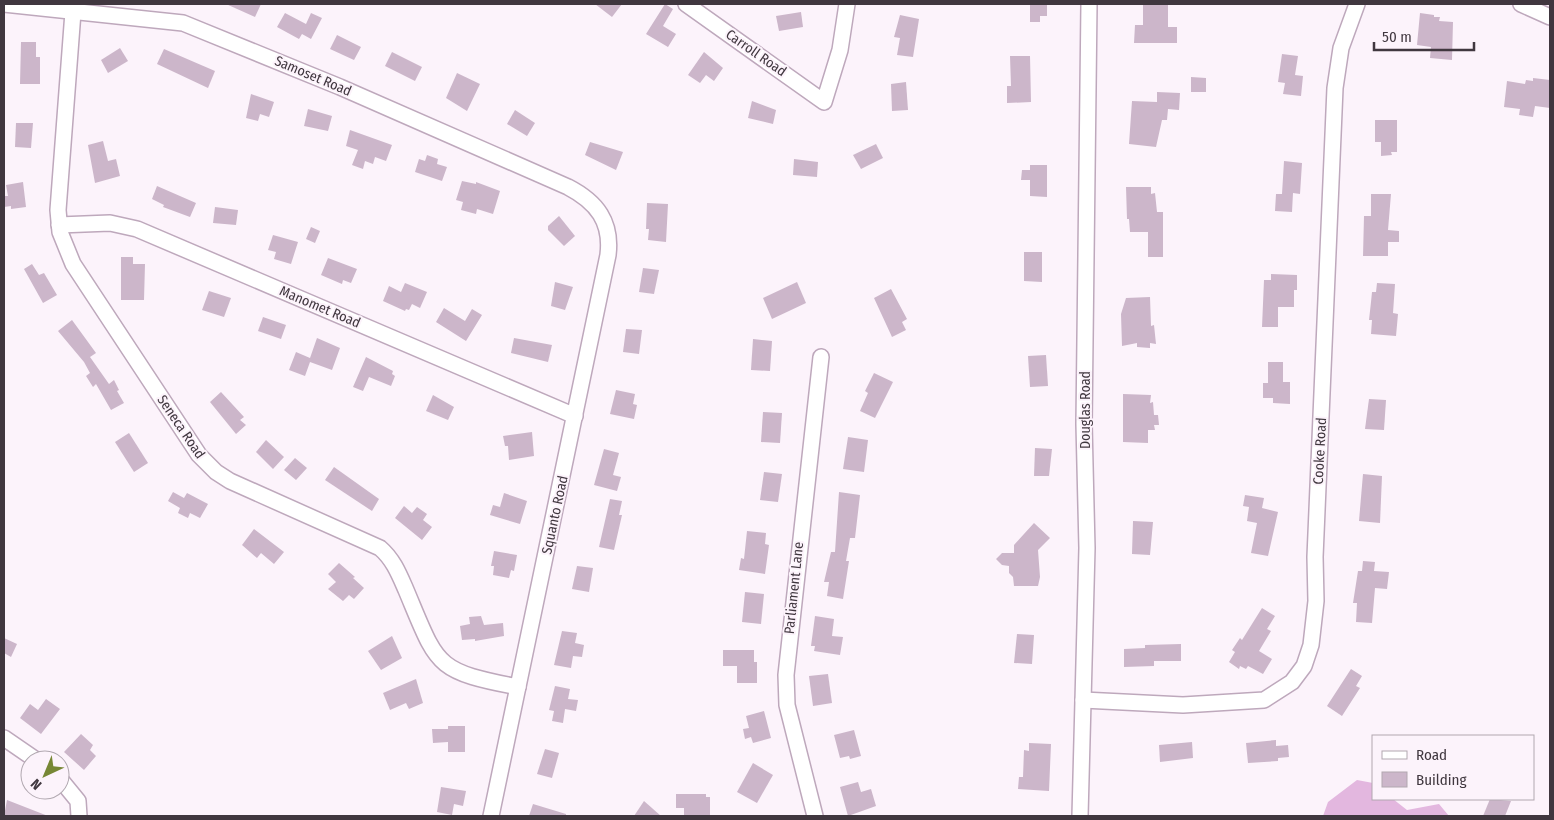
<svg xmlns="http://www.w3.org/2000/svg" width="1554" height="820" viewBox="0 0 1554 820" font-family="'Fira Sans Condensed',sans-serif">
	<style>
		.green { fill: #e3b7df }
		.building { fill: #ccb6ca }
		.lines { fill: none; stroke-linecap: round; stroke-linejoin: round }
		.street-casing { stroke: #bea8bc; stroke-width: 18 }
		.street { stroke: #fff; stroke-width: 15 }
		.labels { text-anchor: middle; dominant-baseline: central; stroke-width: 4; stroke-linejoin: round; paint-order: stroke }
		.street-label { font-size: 14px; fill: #40373f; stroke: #fcf3fb }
	</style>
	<rect width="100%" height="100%" fill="#fcf3fb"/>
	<path class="green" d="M1357,780L1373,783V799H1393L1407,810L1439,804L1449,816H1323L1328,802Z"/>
	<g class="building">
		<path d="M226,4H261L255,17Z"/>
		<path d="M595,4H622L612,17Z"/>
		<path d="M665,4L673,9L663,26L676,34L668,47L646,34Z"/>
		<path d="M1030,4H1047V16H1040V22H1030Z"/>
		<path d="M1143,4H1168V27H1177V43H1134L1135,25H1143Z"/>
		<path d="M801,12L803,27L779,31L776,16Z"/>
		<path d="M285,13L306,24L311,13L322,18L311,39L302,34L299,39L277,27Z"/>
		<path d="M1420,13L1434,15V17H1440L1439,21L1453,22L1452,60L1430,58L1431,47L1417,45Z"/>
		<path d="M900,15L919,19L913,57L897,55L900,38L894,37Z"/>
		<path d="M337,35L361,47L354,60L330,49Z"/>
		<path d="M21,42H36V57H40V84H20Z"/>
		<path d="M120,48L128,61L108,73L101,60Z"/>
		<path d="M164,49L215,71L208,88L157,64Z"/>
		<path d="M392,52L422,67L415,81L385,66Z"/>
		<path d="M704,52L723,68L714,81L706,75L700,83L688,75Z"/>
		<path d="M1282,54L1298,56L1295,75L1303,76L1301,96L1283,94L1285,83L1278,82Z"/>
		<path d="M1010,56H1030L1031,102L1007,103V86H1011Z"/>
		<path d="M457,73L480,84L467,111L446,98Z"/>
		<path d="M1191,77L1206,78V92H1191Z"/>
		<path d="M1533,78L1550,80V108L1535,106L1533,117L1519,115L1520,109L1504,107L1507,81L1525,84L1526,80L1533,81Z"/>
		<path d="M906,82L908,110L892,111L891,84Z"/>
		<path d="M1157,92L1180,93L1179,110L1168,109L1167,120H1162L1156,147L1129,144L1132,101L1157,102Z"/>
		<path d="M251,94L274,102L269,117L260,114L258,121L246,118Z"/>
		<path d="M752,101L776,110L773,124L748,118Z"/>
		<path d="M308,109L332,116L328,131L304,126Z"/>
		<path d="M515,110L535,123L527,136L507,124Z"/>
		<path d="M1375,120H1397V152H1391L1392,155L1381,156V142H1375Z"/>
		<path d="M16,123H33L31,148L15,147Z"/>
		<path d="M350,130L392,145L386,161L375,157L373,164L365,161L363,169L352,165L358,150L346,146Z"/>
		<path d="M103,141L108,161L116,159L120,176L95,183L88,145Z"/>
		<path d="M590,142L623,152L616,170L585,155Z"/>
		<path d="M876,144L883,158L861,169L853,155Z"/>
		<path d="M427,155L438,159L437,164L447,167L442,181L415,172L419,159L425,161Z"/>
		<path d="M794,159L818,162L817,177L793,175Z"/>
		<path d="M1284,161L1302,163L1300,194L1293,193L1292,212L1275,211L1276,194H1282Z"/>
		<path d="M1030,165H1047V197L1030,196V180H1021L1022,170H1030Z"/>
		<path d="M462,181L476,184V182L500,191L493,214L477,209L476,214L461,210L463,202L456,200Z"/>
		<path d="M23,182L26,207L11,209V206L4,207V196H8L6,185Z"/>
		<path d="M157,186L196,203L190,217L163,207L164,205L152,199Z"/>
		<path d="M1126,187H1151V194L1155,193L1157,212H1163V257H1148V232H1130L1129,219H1127Z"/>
		<path d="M1371,194H1391L1388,230L1399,231V242H1388V256H1363L1364,216H1371Z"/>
		<path d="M647,203L668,204L666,242L648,240L649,229H646Z"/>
		<path d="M215,207L238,210L236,225L213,223Z"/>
		<path d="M559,216L575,236L564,246L548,230V226Z"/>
		<path d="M311,227L320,231L315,243L306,239Z"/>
		<path d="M273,235L298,242L291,264L274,259L276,252L268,250Z"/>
		<path d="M1024,252H1042V282L1024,281Z"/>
		<path d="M121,257H133V264H145L144,300H121Z"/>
		<path d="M328,258L357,269L351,283L343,280L342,284L321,275Z"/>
		<path d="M32,264L39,275L44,273L57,295L43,303L24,269Z"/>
		<path d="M643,268L659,270L654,294L639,292Z"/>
		<path d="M1271,274L1297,275V290H1294V307H1278V327H1262L1264,280H1271Z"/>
		<path d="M555,282L573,287L565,310L551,306Z"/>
		<path d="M797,282L806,303L772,319L763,298Z"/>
		<path d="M405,283L427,292L420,308L412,304L409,310L406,309L405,311L383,301L389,286L401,292Z"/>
		<path d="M1377,283L1395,284L1393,313L1398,314L1396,336L1371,334L1372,320H1369L1371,302L1372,292H1376Z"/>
		<path d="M891,289L907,319L902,322L906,330L892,337L874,298Z"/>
		<path d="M209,291L231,298L224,317L202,310Z"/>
		<path d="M1150,297L1151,326L1154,325L1156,344L1150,343V348L1137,347V343L1122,346L1121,314L1126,298Z"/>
		<path d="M444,308L465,321L472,309L482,315L466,341L436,322Z"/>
		<path d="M263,317L286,325L281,339L258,331Z"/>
		<path d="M72,320L96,353L90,357L109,384L114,380L119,390L117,391L124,403L111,410L96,384L93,387L86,376L90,373L84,362L58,331Z"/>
		<path d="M626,329L642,330L639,354L623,352Z"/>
		<path d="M317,338L340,348L332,370L310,362L305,376L289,370L296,352L310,358Z"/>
		<path d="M514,338L552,345L548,362L511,353Z"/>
		<path d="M753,339L772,341L770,371L751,370Z"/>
		<path d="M1046,355L1048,386L1030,387L1028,356Z"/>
		<path d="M366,357L393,371L392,374L395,376L391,386L369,377L363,391L353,387Z"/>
		<path d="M1268,362H1283V382H1290V404L1273,403V398H1263V383H1268Z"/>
		<path d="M874,373L893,382L875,418L860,411L868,393L865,391Z"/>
		<path d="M616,390L635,394L633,404L637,405L634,419L610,414Z"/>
		<path d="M221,392L244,417L240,420L246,425L236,434L210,402Z"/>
		<path d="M1123,394L1151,395L1150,403L1153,402L1154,415H1158L1159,425H1154L1155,430H1148V443L1123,442Z"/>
		<path d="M433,395L454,407L448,420L426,411Z"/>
		<path d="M1369,399L1386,400L1384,430L1365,429Z"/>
		<path d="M763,412L782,413L780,443L761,442Z"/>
		<path d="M532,432L534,456L509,460L508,446H505L503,436Z"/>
		<path d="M129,433L148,463L134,472L115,442Z"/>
		<path d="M848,437L868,440L864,472L843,469Z"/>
		<path d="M266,440L284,457L273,469L256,452Z"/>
		<path d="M1035,448L1052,449L1049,476H1034Z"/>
		<path d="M604,449L619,453L613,475L621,477L617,491L594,485Z"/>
		<path d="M295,458L307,468L296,480L284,470Z"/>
		<path d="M334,467L379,499L372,511L325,480Z"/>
		<path d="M764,472L782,474L778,502L760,500Z"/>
		<path d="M1363,474L1382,476L1380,523L1359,521Z"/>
		<path d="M173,492L184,498L187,493L208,504L200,518L190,513L188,518L178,513L180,508L168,501Z"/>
		<path d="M839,492L860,495L855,538H850L846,561H849L843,599L827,596L829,582H824L831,552H835Z"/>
		<path d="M504,493L527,501L520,524L490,515L493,505L500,507Z"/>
		<path d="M1245,495L1264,498L1262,508L1278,512L1268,556L1251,553L1257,523L1247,521L1249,507L1243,506Z"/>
		<path d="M610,499L622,501L619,515H622L614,550L599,547Z"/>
		<path d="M404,506L412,513L417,507L427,514L423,520L432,527L422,540L395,518Z"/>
		<path d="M1133,521L1153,522L1150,555L1132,554Z"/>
		<path d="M1034,523L1050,538L1038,550L1040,577L1038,586H1014L1013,577L1009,573V566L1002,565L996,559L1002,553H1014V545Z"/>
		<path d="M254,529L284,552L274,564L261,553L257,558L242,545Z"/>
		<path d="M747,531L766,533L765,544L769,545L765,574L739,570L741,558L744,559Z"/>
		<path d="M494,551L517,555L514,571L511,570L509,578L493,575L494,566H491Z"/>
		<path d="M1363,561L1375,562L1374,571L1389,572L1387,589L1375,588L1372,623L1356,622L1357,603H1353L1358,571H1362Z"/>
		<path d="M339,563L355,577L353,578L364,588L354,599L349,595L343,601L328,589L336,582L328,574Z"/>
		<path d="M577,566L593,568L589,592L572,589Z"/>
		<path d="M745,592L764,594L761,624L742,622Z"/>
		<path d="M1262,608L1275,616L1267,629L1271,631L1259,651L1272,659L1263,674L1248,666L1246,669L1240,666L1239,669L1229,662L1235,652L1232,650L1240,638L1242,640Z"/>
		<path d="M481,616L484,625L503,623L504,636L475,641V639L462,640L460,626L470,624L469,617Z"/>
		<path d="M815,616L834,619L832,636L843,637L840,655L814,651L815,646H811Z"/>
		<path d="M562,631L577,633L575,643L584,645L582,657L573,656L571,668L554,665Z"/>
		<path d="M1017,634L1034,635L1032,664L1014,663Z"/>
		<path d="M392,636L402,658L381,670L368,651Z"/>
		<path d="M4,638L17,644L11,657L4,653Z"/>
		<path d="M1181,644V661H1154V666L1124,667V649L1145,648V645Z"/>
		<path d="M723,650H754V662H757V683H737V666H723Z"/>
		<path d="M1351,669L1362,676L1356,686L1360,688L1342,716L1327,706Z"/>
		<path d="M828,674L832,703L813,706L809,676Z"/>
		<path d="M416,679L423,703L409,709L406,703L390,710L383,693Z"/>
		<path d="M555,686L570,689L568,699L578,700L576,711L565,709L563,723L552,721L554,711L549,710Z"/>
		<path d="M46,699L60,709L41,734L20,718L30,704L38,710Z"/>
		<path d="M764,711L771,738L753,743L751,737L745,739L743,729L749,728L746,716Z"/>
		<path d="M448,726H465V752H448V742L433,743L432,729H448Z"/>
		<path d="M854,730L861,756L850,759L849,756L840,758L834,735Z"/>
		<path d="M81,734L93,745L90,750L96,756L84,770L64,752Z"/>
		<path d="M1276,740V746L1288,745L1289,757L1278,758V761L1248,763L1246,743Z"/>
		<path d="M1192,742L1193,758L1160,762L1159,745Z"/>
		<path d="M1029,743L1051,744L1049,791L1018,789L1019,777H1023L1024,750L1029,751Z"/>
		<path d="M545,749L559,753L552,778L537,774Z"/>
		<path d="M753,763L773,775L757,803L737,792Z"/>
		<path d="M858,782L861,792L871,789L876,806L848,816L840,787Z"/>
		<path d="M441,787L466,791L463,806L454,804L452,815L437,812Z"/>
		<path d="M676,794H706V797H710V816L684,815V808H676Z"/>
		<path d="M1490,799L1511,801L1505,816H1483Z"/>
		<path d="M7,800L48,816H4Z"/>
		<path d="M644,801L661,816H634Z"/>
		<path d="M533,804L566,814V816H529Z"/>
	</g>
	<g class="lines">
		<defs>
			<g id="street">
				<path d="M4,4L183,23L340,87L568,187C597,202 612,222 608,255L491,816"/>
				<path d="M686,4L824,102L840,50L847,4"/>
				<path d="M1521,4L1550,17"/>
				<path d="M73,12L58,210L60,232L73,264L199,455L216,472L230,481L380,548C393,559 399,574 406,590C438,666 434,671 518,687"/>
				<path d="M59,225L110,223L137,229L575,416"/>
				<path d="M1083,700L1183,705L1264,700L1292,682L1304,666L1311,645L1316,601L1315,557L1335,88L1341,48L1357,4"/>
				<path d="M4,738L36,760"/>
				<path d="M60,779L78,801L79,816"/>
				<path d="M815,816L787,705L786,675L821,357"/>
				<path d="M1080,816L1087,548L1084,424L1089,4"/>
			</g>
		</defs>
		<use href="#street" class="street-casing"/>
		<use href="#street" class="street"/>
	</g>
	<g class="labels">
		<g class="street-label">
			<text transform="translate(756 53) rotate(35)">Carroll Road</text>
			<text transform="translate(313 76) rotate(23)">Samoset Road</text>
			<text transform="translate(320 307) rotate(23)">Manomet Road</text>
			<text transform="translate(1085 410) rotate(-90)">Douglas Road</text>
			<text transform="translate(181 427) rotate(56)">Seneca Road</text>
			<text transform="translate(1320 451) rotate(-87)">Cooke Road</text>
			<text transform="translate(555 515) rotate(-78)">Squanto Road</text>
			<text transform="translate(794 588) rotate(-84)">Parliament Lane</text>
		</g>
	</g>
	<rect width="1554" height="820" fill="none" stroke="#40373f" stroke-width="10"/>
	<rect x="1372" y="735" width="162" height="65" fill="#fcf3fb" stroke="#b1a8b0"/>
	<rect x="1382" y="751" width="25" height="8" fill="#ffffff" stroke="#b1a8b0"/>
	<text x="1416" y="760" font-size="15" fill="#40373f">Road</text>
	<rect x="1382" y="772" width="25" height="15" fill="#ccb6ca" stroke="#b1a8b0"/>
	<text x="1416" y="785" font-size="15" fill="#40373f">Building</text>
	<g transform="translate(45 775) rotate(224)"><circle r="24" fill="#fcf3fb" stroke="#b1a8b0"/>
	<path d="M0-4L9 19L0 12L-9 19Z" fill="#778735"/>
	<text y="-8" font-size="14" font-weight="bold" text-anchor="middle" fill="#40373f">N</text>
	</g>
	<path d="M1374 42v8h100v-8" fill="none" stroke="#40373f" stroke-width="2.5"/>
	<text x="1382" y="42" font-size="15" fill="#40373f" stroke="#fcf3fb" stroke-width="4" paint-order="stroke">50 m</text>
</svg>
